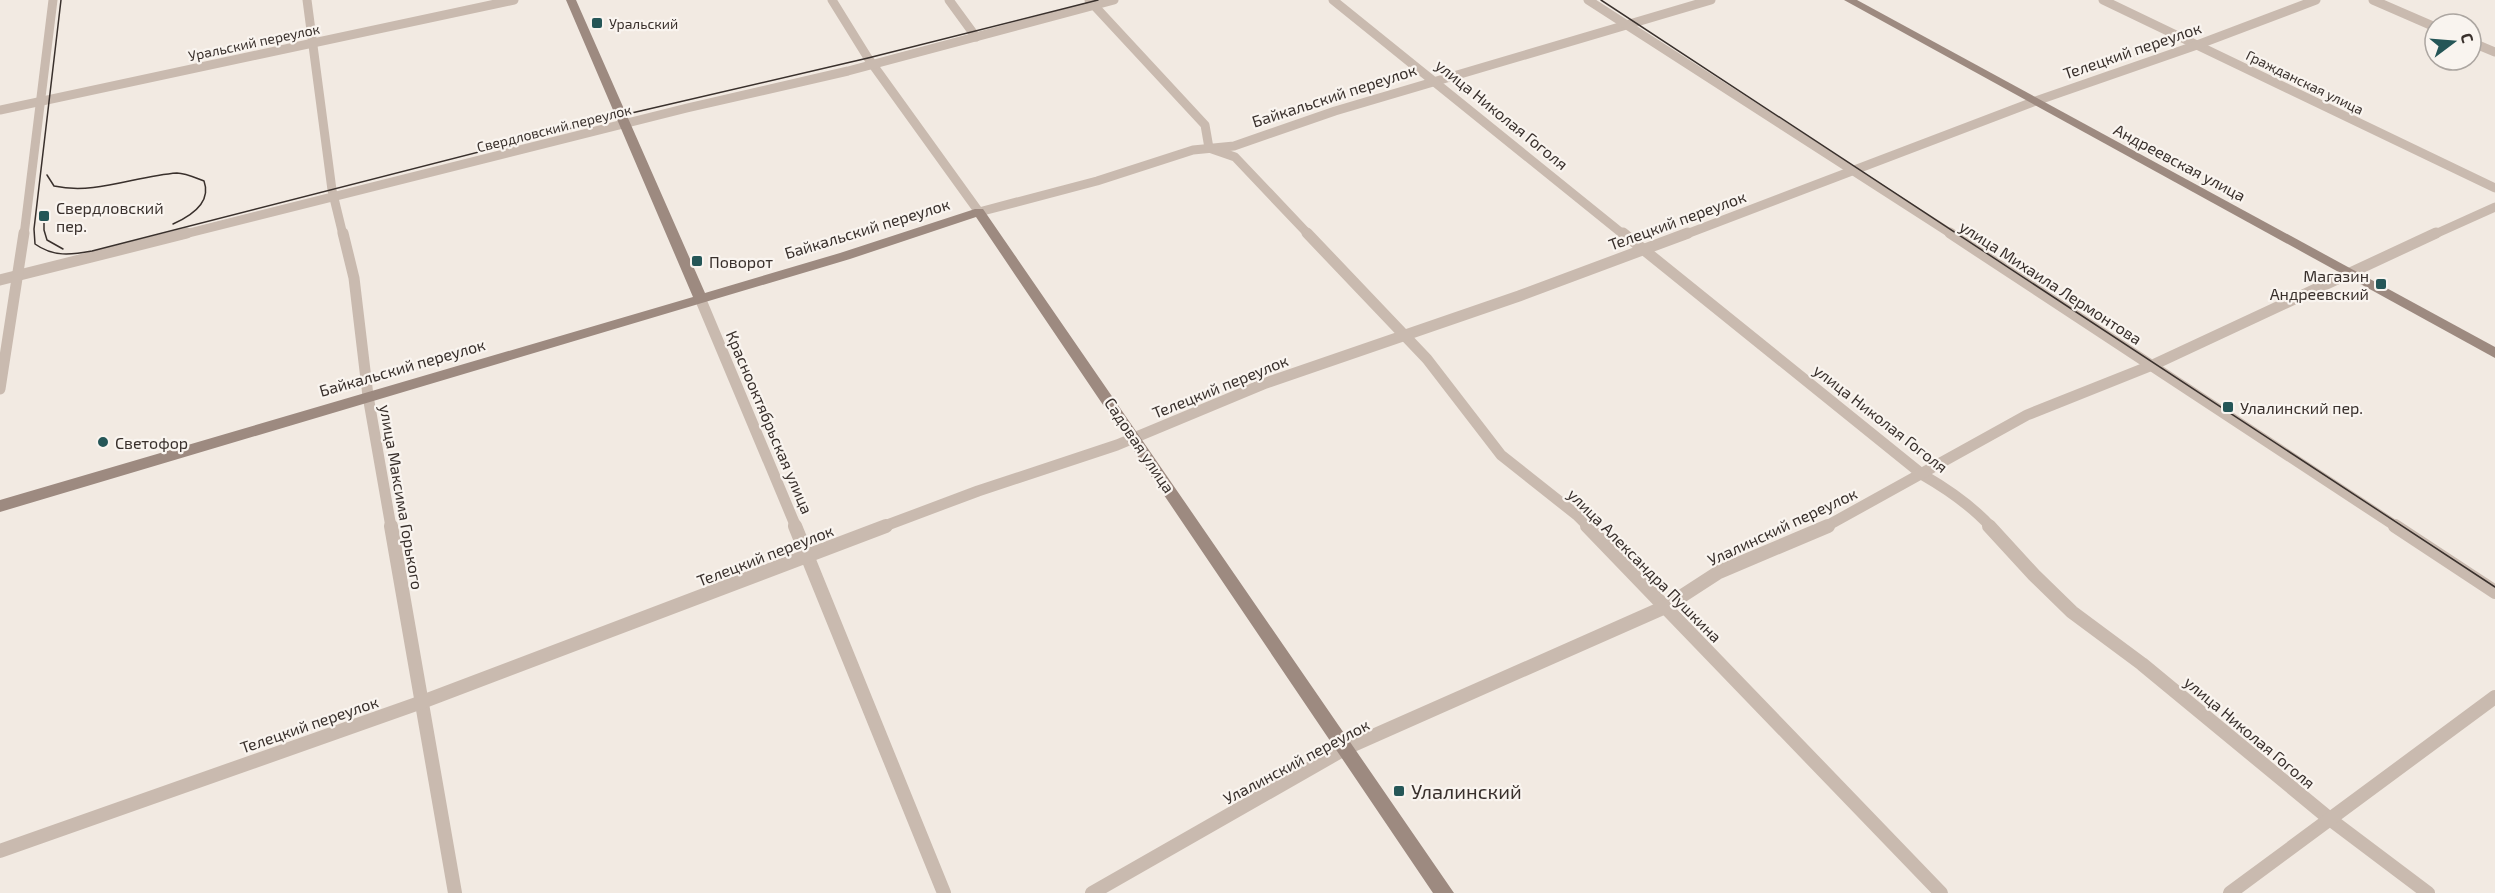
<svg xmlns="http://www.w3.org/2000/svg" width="2495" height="893" viewBox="0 0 2495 893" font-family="'Exo 2',sans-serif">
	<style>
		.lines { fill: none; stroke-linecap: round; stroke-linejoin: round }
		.street-far2 { stroke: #c9baaf; stroke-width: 9 }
		.street-far1 { stroke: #c9baaf; stroke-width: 11 }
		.street { stroke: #c9baaf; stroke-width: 14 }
		.secondary { fill: #9d8a80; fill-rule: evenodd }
		.tram { stroke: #39302c; stroke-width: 1.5 }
		.poi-dot { fill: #255657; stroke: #f9f4ef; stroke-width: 2 }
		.labels { text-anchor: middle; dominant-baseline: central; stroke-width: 4.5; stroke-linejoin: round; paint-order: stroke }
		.far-poi-label { font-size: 14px; fill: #39302c; stroke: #f9f4ef; text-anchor: start }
		.far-street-label { font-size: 14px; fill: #39302c; stroke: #f9f4ef }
		.street-label { font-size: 16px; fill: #39302c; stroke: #f9f4ef }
		.poi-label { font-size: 16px; fill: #39302c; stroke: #f9f4ef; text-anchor: start }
		.near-poi-label { font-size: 20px; fill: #39302c; stroke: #f9f4ef; text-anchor: start }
	</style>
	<rect width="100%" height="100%" fill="#f2eae2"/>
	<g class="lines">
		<g class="street-far2">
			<path d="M307,0L332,190L343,235"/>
			<path d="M832,0L868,58L979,212L1097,181L1193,150L1234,146L1335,111L1711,0"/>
			<path d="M949,0L976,37"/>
			<path d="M1089,0L1205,125L1209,148L1235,157L1309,235"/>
			<path d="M1333,0L1624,235"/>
			<path d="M1588,0L1953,235"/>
			<path d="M2103,0L2495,188"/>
			<path d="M2373,0L2435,27"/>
			<path d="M2471,42L2495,52"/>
			<path d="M0,110L514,0"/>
			<path d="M24,235L53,0"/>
			<path d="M181,235L687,108L848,71L1114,0"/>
			<path d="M1684,235L2033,102L2197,45L2316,0"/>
			<path d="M2433,235L2495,207"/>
		</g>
		<g class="street-far1">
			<path d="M343,233L354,278L368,396L391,527"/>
			<path d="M1307,233L1427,359L1501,455L1578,516L1589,527"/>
			<path d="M1623,233L1923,475C1949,490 1971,505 1991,527"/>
			<path d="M1950,233L2397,527"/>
			<path d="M0,280L187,233"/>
			<path d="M700,298L796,527"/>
			<path d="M0,389L24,233"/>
			<path d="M882,527L978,491L1117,445L1266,383L1519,296L1688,233"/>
			<path d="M1825,527L2027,415L2155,364L2436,233"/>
		</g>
		<g class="street">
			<path d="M391,526L455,893"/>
			<path d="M795,526L944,893"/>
			<path d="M1587,526L1941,893"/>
			<path d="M1989,526L2034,575L2072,612L2142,664L2331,820L2428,893"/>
			<path d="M2395,526L2495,592"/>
			<path d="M0,851L422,702L886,526"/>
			<path d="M1092,893L1346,748L1665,607L1719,572L1828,526"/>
			<path d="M2230,893L2495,697"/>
		</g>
		<g class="secondary">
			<path d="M566,0H576L705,293L840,253L975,209H983L1454,893H1433L976,217L850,259L0,512V500L693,297Z"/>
			<path d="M1844,0H1857L2495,347V358Z"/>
		</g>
		<g class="tram">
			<path d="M61,0L34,229L35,244C53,257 71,255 92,251L623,115L868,58L1098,0"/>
			<path d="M1601,0L2495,587"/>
			<path d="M47,175L54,186C96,195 135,176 177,173C185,173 196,178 204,181C212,203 191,216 173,224"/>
			<path d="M44,210V230L47,240L63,249"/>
		</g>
	</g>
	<g class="poi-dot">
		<rect x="591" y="17" width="12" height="12" rx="3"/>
		<rect x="38" y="210" width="12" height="12" rx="3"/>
		<rect x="691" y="255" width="12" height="12" rx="3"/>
		<rect x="2375" y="278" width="12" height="12" rx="3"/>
		<rect x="2222" y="401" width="12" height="12" rx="3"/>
		<circle cx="103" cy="442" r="6"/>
		<rect x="1393" y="785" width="12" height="12" rx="3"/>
	</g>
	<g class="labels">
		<g class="far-poi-label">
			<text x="609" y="23">Уральский</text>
		</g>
		<g class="far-street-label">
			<text transform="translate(254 42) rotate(-12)">Уральский переулок</text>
			<text transform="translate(2305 82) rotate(26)">Гражданская улица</text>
			<text transform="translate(554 128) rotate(-14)">Свердловский переулок</text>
		</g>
		<g class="street-label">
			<text transform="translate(2132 50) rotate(-19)">Телецкий переулок</text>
			<text transform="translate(1334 95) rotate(-18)">Байкальский переулок</text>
			<text transform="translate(1502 114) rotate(39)">улица Николая Гоголя</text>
			<text transform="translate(2180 162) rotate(28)">Андреевская улица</text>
			<text transform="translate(1677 220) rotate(-20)">Телецкий переулок</text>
			<text transform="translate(867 228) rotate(-17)">Байкальский переулок</text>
			<text transform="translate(2051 282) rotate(33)">улица Михаила Лермонтова</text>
			<text transform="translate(402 367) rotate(-16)">Байкальский переулок</text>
			<text transform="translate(1220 386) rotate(-22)">Телецкий переулок</text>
			<text transform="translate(1881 418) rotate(38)">улица Николая Гоголя</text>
			<text transform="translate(770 422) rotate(67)">Краснооктябрьская улица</text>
			<text transform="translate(1140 445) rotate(56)">Садовая улица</text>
			<text transform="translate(402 497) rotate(80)">улица Максима Горького</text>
			<text transform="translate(1782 526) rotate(-25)">Улалинский переулок</text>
			<text transform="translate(765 555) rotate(-21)">Телецкий переулок</text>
			<text transform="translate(1645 565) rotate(45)">улица Александра Пушкина</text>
			<text transform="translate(309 724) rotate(-19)">Телецкий переулок</text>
			<text transform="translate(2250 732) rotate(40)">улица Николая Гоголя</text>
			<text transform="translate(1296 761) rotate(-28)">Улалинский переулок</text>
		</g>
		<g class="poi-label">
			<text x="56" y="207">Свердловский<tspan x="56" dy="18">пер.</tspan></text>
			<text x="709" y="261">Поворот</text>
			<text x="2369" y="275" text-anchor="end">Магазин<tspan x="2369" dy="18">Андреевский</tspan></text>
			<text x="2240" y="407">Улалинский пер.</text>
			<text x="115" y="442">Светофор</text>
		</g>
		<g class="near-poi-label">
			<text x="1411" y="791">Улалинский</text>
		</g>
	</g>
	<g transform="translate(2453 42) rotate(74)"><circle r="28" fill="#f9f4ef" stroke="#aca6a1" stroke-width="1.5"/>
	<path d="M0-4.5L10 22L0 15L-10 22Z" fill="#255657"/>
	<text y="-9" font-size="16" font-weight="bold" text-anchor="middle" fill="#39302c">С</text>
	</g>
</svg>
